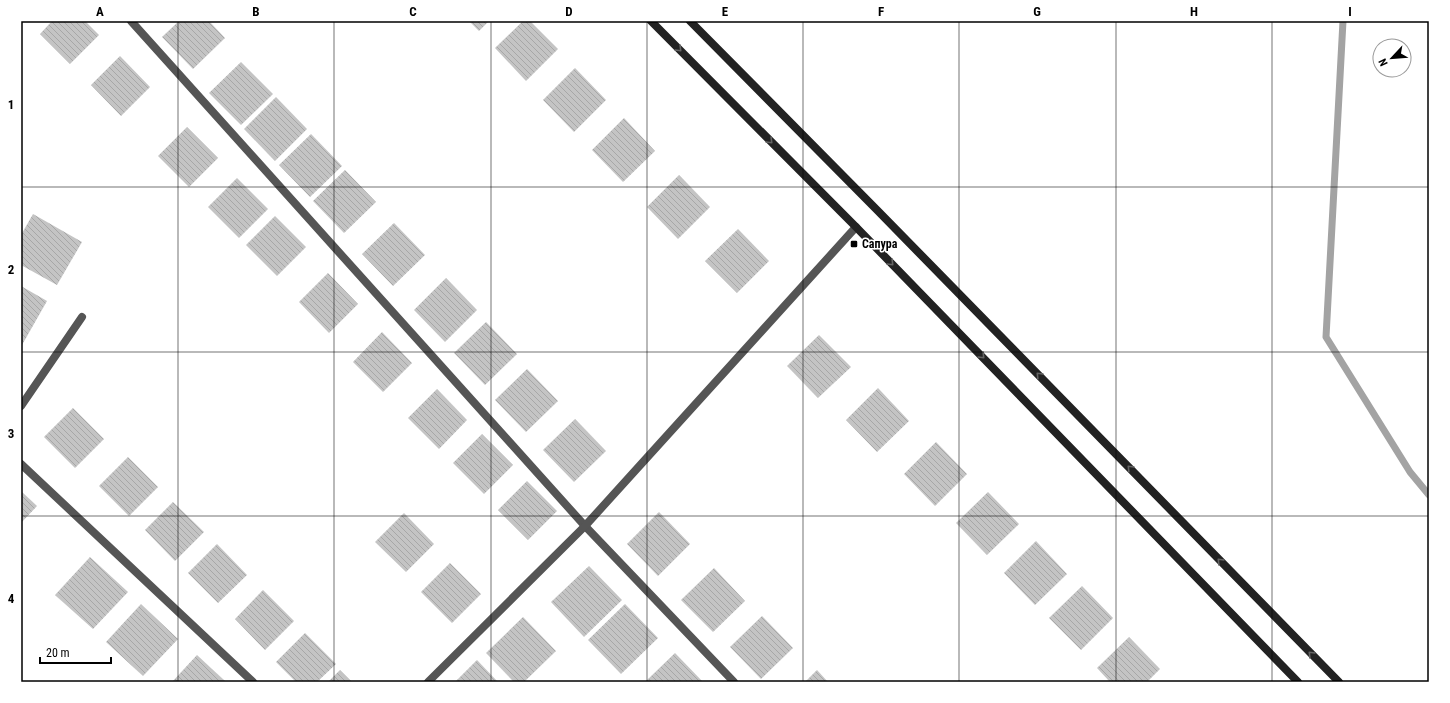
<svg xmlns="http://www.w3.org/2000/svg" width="1450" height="703" viewBox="0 0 1450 703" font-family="'Roboto Condensed',sans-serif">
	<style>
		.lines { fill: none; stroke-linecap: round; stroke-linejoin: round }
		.stream { stroke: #a3a3a3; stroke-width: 7 }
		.building { fill: url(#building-back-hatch) }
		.minor { stroke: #555; stroke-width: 8 }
		.secondary { stroke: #222; stroke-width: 8 }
		.oneway { stroke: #646464 }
		.grid { fill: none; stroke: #000; stroke-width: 1; stroke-opacity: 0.55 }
		.poi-dot { fill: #000; stroke: #fff; stroke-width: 1.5 }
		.labels { text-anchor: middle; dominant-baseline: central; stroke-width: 3; stroke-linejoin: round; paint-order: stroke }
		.poi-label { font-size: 12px; font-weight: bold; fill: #000; stroke: #fff; text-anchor: start }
		.neatline { fill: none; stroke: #000; stroke-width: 1.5 }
		.grid-label { font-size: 13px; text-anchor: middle; font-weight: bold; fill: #000 }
	</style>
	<defs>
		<pattern id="building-back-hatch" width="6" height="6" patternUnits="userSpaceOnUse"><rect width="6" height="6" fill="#c4c4c4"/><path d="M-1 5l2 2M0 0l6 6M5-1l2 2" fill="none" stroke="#a7a7a7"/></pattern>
	</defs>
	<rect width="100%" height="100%" fill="#fff"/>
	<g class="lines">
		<path class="stream" d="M1343,21L1326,337L1410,472L1429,495"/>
	</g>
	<g class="building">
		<path d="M52,21H85L99,35L70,64L40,34Z"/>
		<path d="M179,21H209L225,38L193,69L162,37Z"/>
		<path d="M469,21H489L479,31Z"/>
		<path d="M523,21H530L558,49L526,81L495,48Z"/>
		<path d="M120,56L150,87L121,116L91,85Z"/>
		<path d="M241,62L273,94L241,125L209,93Z"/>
		<path d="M575,68L606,100L574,132L543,100Z"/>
		<path d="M276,97L307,129L275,161L244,129Z"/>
		<path d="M624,118L655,151L623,182L592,150Z"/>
		<path d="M187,127L218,158L189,187L158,156Z"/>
		<path d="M311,134L342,166L310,197L279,165Z"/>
		<path d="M345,170L376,202L344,233L313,201Z"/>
		<path d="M679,175L710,207L678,239L647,207Z"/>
		<path d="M237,178L268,209L239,238L208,207Z"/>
		<path d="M33,214L82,242L57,285L21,265V235Z"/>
		<path d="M275,216L306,247L277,276L246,245Z"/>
		<path d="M394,223L425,255L393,286L362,254Z"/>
		<path d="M738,229L769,261L737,293L705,261Z"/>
		<path d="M328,273L358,304L329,333L299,302Z"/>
		<path d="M446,278L477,310L445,342L414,310Z"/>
		<path d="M21,286L47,301L22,345L21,344Z"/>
		<path d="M486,322L517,354L485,385L454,353Z"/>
		<path d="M382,332L412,363L383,392L353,362Z"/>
		<path d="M819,335L851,367L818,398L787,366Z"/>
		<path d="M527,369L558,401L526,432L495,400Z"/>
		<path d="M878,388L909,421L877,452L846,420Z"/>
		<path d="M437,389L467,420L439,449L408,418Z"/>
		<path d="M73,408L104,439L75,468L44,437Z"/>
		<path d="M575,419L606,451L574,482L543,450Z"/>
		<path d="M482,434L513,465L484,494L453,463Z"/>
		<path d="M936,442L967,474L935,506L904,474Z"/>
		<path d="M128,457L158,487L129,516L99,486Z"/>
		<path d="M527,481L557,511L528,540L498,510Z"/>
		<path d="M21,491L37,506L21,523Z"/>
		<path d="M988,492L1019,524L987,555L956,523Z"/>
		<path d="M173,502L204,532L175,561L145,530Z"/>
		<path d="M659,512L690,544L658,576L627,544Z"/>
		<path d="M404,513L434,544L406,572L375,542Z"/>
		<path d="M1036,541L1067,574L1035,605L1004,573Z"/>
		<path d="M217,544L247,575L218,603L188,573Z"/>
		<path d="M90,557L128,592L93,629L55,595Z"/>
		<path d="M450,563L481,594L452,623L421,592Z"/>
		<path d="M589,566L622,600L584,637L551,602Z"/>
		<path d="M714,568L745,601L713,632L681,600Z"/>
		<path d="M1082,586L1113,618L1081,650L1049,618Z"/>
		<path d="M263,590L294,621L265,650L235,619Z"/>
		<path d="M141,604L178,639L143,676L106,642Z"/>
		<path d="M625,604L658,638L621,674L588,640Z"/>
		<path d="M762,616L793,648L761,679L730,647Z"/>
		<path d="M523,617L556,651L524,682H514L486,653Z"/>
		<path d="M305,633L336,664L317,682H296L276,662Z"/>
		<path d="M1129,637L1160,669L1147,682H1110L1097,668Z"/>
		<path d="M675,653L703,682H645Z"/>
		<path d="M197,655L226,682H172Z"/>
		<path d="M477,660L498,682H455Z"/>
		<path d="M340,670L352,682H328Z"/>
		<path d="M817,670L828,682H805Z"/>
	</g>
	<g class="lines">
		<g class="minor">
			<path d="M131,21L585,526L734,682"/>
			<path d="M21,406L82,317"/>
			<path d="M21,464L253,682"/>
			<path d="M428,682L585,526L856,227"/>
		</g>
		<g class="secondary">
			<path d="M651,21L856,227L1298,682"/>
			<path d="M690,21L877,210L1339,682"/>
		</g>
	</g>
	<defs><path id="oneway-chevron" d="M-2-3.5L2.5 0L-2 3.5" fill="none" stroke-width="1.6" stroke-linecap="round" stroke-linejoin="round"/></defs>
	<g class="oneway">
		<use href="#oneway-chevron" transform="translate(679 49) rotate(45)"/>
		<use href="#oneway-chevron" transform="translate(770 141) rotate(45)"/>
		<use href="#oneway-chevron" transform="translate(891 263) rotate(46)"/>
		<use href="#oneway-chevron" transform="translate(982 356) rotate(46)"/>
		<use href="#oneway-chevron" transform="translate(1039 375) rotate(-134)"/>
		<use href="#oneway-chevron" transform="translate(1130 468) rotate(-134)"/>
		<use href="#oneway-chevron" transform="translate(1220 561) rotate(-134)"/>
		<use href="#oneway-chevron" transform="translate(1311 654) rotate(-134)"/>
	</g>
	<path class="grid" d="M178,21V682M334,21V682M491,21V682M647,21V682M803,21V682M959,21V682M1116,21V682M1272,21V682M21,187H1429M21,352H1429M21,516H1429"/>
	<rect class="poi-dot" x="850" y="240" width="8" height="8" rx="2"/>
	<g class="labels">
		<g class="poi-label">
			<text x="862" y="244">Сапура</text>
		</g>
	</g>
	<rect width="1450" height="703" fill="none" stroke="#ffffff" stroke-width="44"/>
	<g transform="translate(1392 58) rotate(244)"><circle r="19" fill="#ffffff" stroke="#999999"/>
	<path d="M0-3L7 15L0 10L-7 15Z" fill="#000000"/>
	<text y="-6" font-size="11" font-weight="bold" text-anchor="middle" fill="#000000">N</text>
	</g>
	<path d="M40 657v6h71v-6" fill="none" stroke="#000000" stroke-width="2"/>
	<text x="46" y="657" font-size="12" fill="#000000" stroke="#ffffff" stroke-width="3" paint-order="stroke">20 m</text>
	<rect x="22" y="22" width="1406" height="659" class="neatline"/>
	<g class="grid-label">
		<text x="100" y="16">A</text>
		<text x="256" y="16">B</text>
		<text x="413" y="16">C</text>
		<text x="569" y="16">D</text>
		<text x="725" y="16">E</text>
		<text x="881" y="16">F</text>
		<text x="1037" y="16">G</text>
		<text x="1194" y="16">H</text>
		<text x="1350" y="16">I</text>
		<text x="11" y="109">1</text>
		<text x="11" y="274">2</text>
		<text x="11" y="438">3</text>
		<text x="11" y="603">4</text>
	</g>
</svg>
